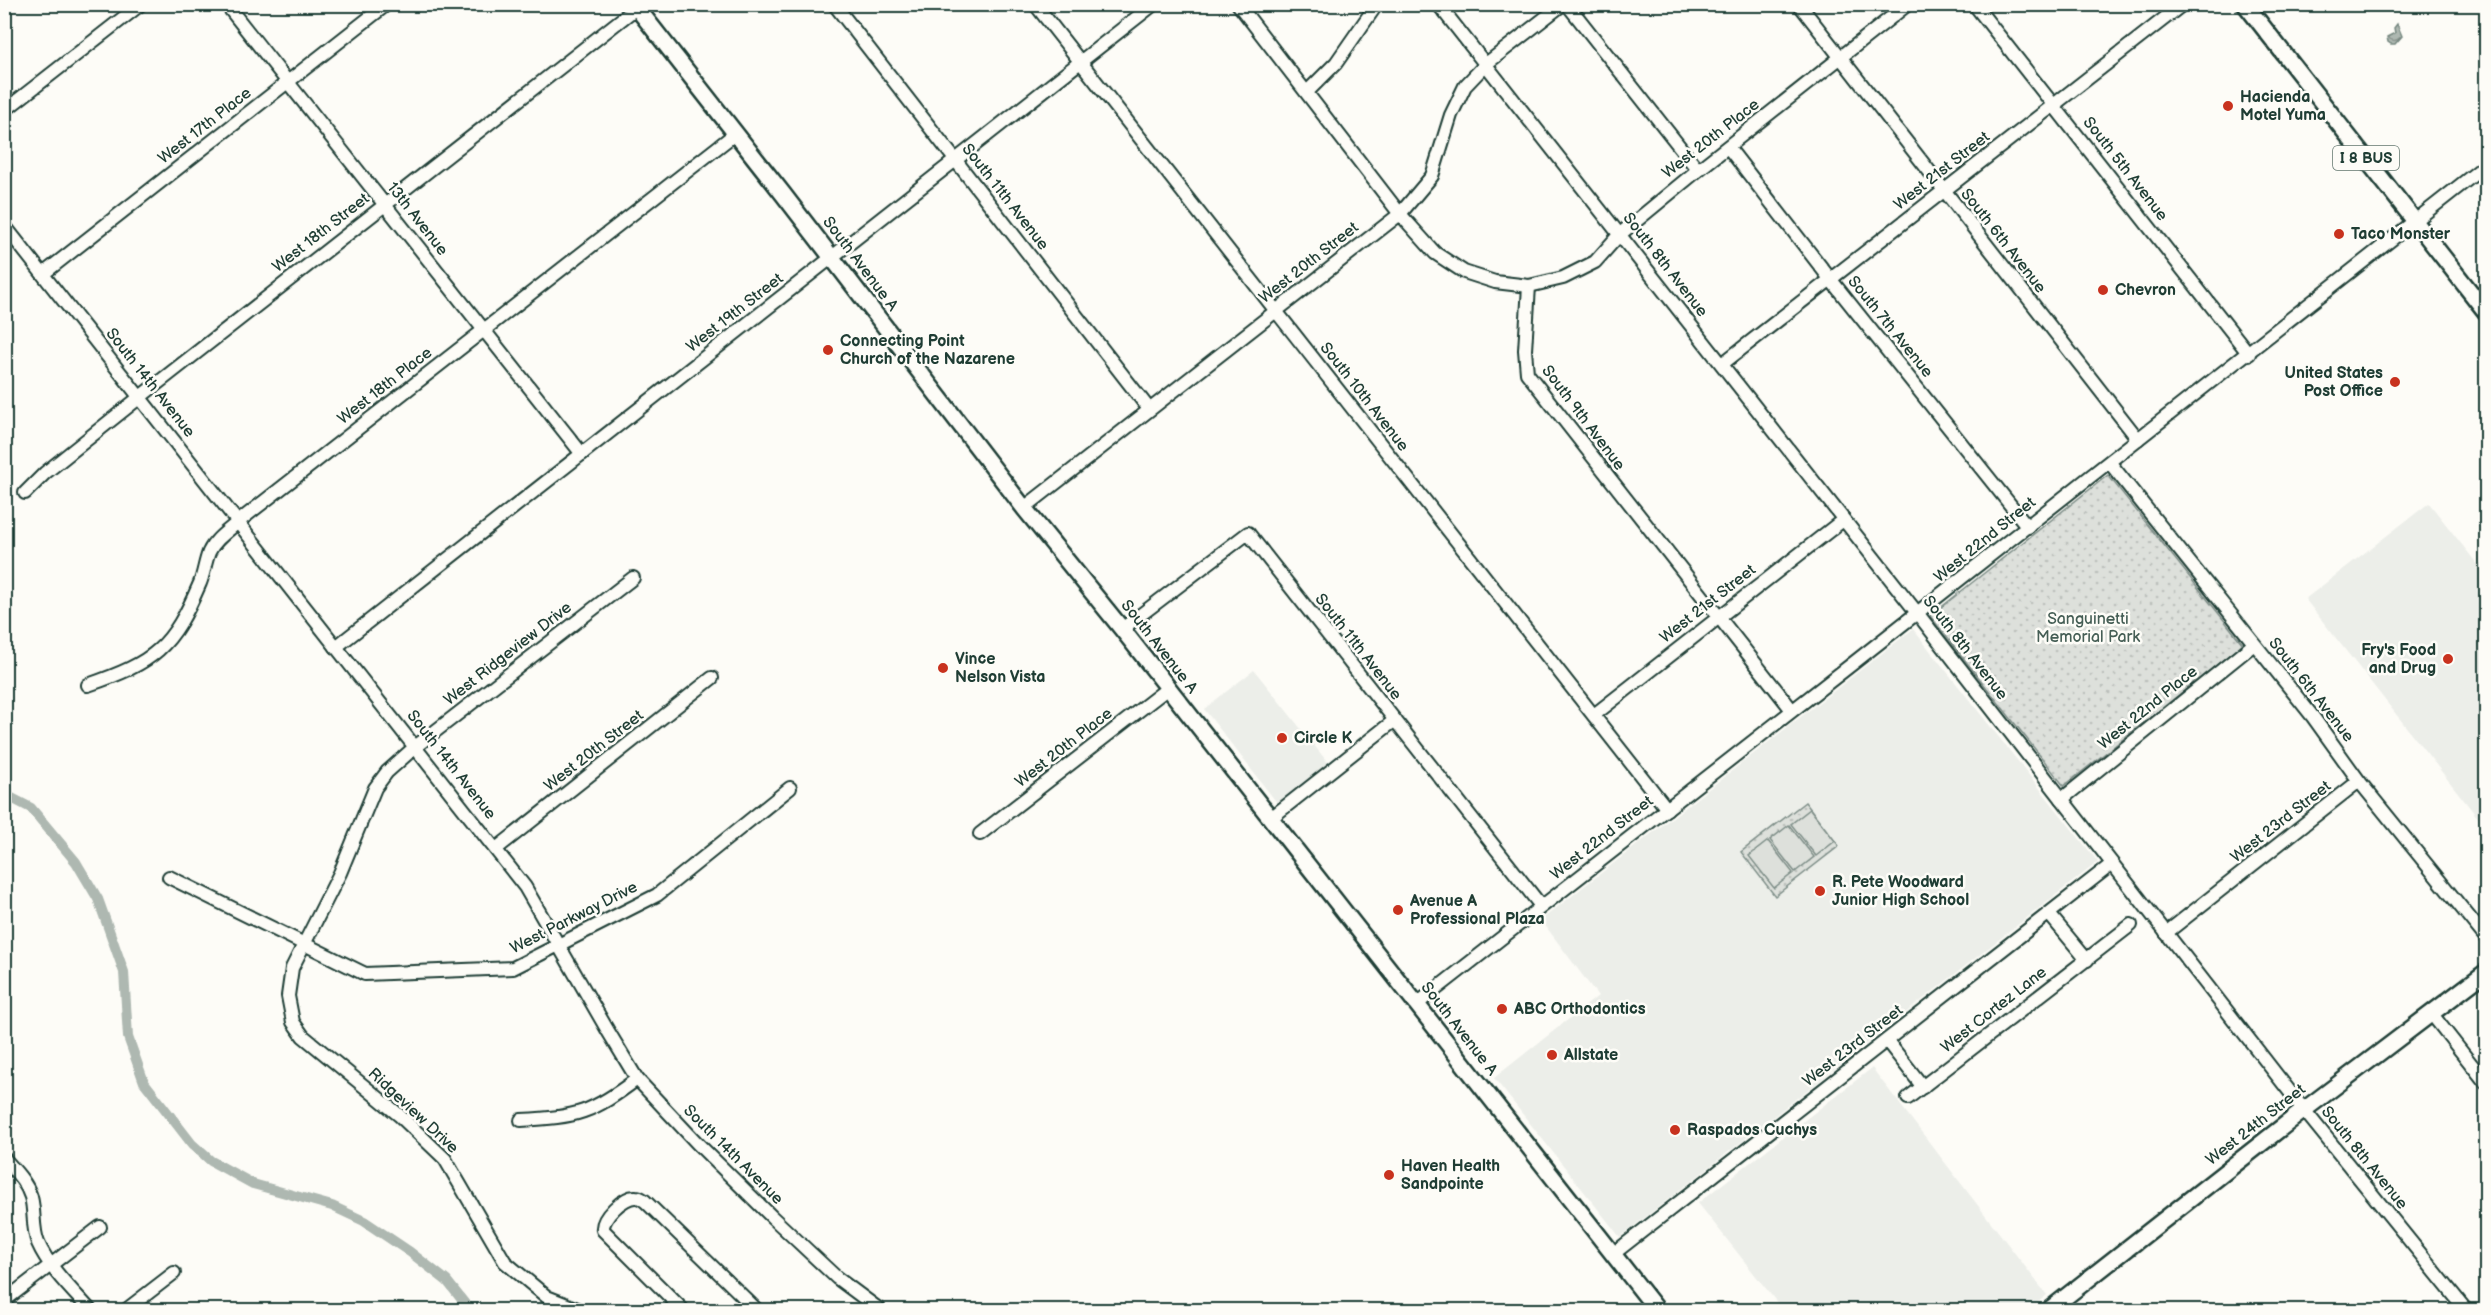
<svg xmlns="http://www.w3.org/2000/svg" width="2491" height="1315" viewBox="0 0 2491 1315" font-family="'Balsamiq Sans',sans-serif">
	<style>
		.built { fill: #eceee9 }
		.park { fill: url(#park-dots); stroke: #7e8e88; stroke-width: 1.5 }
		.garden { fill: #dde0db; stroke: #7e8e88; stroke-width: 1.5 }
		.water { fill: url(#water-waves); stroke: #75877f; stroke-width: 1.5 }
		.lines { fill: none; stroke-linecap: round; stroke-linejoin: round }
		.canal { stroke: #aeb8b1; stroke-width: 10 }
		.minor-casing { stroke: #1f3d34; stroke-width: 16 }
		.major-casing { stroke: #1f3d34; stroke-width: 20 }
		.minor { stroke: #fdfcf7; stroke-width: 12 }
		.major { stroke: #fdfcf7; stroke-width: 15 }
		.poi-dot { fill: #c8321e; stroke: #fdfcf7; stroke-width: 2 }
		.labels { text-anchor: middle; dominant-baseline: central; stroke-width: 5; stroke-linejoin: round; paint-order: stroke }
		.shield { fill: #fdfcf7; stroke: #62766e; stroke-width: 1.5 }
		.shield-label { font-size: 15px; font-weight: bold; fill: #1f3d34 }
		.poi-label { font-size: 16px; font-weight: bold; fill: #1f3d34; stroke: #fdfcf7; text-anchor: start }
		.street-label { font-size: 16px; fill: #1f3d34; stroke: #fdfcf7 }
		.park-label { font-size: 16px; fill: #455e55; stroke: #fdfcf7 }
	</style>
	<defs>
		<pattern id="park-dots" width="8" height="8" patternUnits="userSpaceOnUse" patternTransform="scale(1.5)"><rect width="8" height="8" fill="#dde0db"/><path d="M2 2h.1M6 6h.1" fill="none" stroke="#bdc1bd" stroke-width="1.8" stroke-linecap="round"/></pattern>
		<pattern id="water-waves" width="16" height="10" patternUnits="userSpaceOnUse" patternTransform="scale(1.5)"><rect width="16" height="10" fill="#aeb8b1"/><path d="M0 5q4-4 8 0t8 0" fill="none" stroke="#8d9791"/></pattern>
	</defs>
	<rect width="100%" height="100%" fill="#fdfcf7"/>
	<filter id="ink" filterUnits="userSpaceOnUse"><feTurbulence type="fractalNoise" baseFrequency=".0167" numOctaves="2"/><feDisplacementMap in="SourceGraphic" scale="12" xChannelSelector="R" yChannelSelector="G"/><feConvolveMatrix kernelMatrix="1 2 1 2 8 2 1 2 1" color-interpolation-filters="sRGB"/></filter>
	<g filter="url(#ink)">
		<g class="built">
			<path d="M2429,503L2478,565L2486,559V828L2305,599Z"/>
			<path d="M1913,629L2098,862L1620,1237L1494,1078L1598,996L1541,920Z"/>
			<path d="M1254,670L1333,769L1282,809L1204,709Z"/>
			<path d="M1872,1068L2047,1295L2028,1310H1783L1698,1203Z"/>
		</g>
		<g class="park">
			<path d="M2108,475L2243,644L2064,786L1930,616Z"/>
			<path d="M1805,802L1839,846L1775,896L1741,852Z"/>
		</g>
		<g class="garden">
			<path d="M1810,809L1835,841L1816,856L1791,824Z"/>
			<path d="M1789,825L1814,857L1795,872L1770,840Z"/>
			<path d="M1768,841L1793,873L1774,888L1749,856Z"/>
		</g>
		<path class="water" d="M2397,24L2402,36L2395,44H2391L2388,42L2387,37L2395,33L2394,28Z"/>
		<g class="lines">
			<path class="canal" d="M4,794L31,808L76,862L98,899L124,972L128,1037L144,1082L192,1144L211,1161L253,1184L332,1206L364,1221L410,1252L447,1281L470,1310"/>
			<defs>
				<g id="minor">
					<path d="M226,4L582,454"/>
					<path d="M834,4L1149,409"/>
					<path d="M1035,4L1667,809"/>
					<path d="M1238,4L1400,214L1435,253L1464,272L1495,282L1529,286L1563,278L1595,262L1619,235L1698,170L1908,4"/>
					<path d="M1438,4L1918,614L2304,1110L2466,1310"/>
					<path d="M1567,4L1698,170"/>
					<path d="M1799,4L2138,439"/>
					<path d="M1974,4L2249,354"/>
					<path d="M1307,92L1336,63L1377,4"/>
					<path d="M4,111L141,4"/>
					<path d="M1728,147L1831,280L2028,527"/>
					<path d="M4,225L525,887L608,1031L637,1079L697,1143L772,1217L837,1278L880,1310"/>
					<path d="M43,274L387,4"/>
					<path d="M1529,286L1525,350L1527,373L1792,710"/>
					<path d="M1722,364L2183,4"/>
					<path d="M2110,463L2313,717L2359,781L2486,938"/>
					<path d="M25,493L45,473L140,397L641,4"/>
					<path d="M1024,508L1400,214L1432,176L1451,115L1465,86L1486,64L1563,4"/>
					<path d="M1122,629L1248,533L1541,906"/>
					<path d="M336,647L1154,4"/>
					<path d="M88,685C155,662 172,648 200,583C204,573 205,562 209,552C215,539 228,531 238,522L736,133"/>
					<path d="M1594,715L1843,520"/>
					<path d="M2062,799L2254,644"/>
					<path d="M1271,818L1395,720"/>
					<path d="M980,834L1168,688"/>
					<path d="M496,849L712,678"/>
					<path d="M169,877L365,974L513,968L657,895L790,788"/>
					<path d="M2049,914L2087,960"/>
					<path d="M2166,933L2359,781"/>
					<path d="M1417,1004C1774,725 2131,447 2486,165"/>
					<path d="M2431,1013L2486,1083"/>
					<path d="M1887,1041L1923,1087"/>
					<path d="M1908,1098L2131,925"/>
					<path d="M521,1120C578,1117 592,1113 637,1079"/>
					<path d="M4,1158C14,1170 26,1181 31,1197C35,1212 32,1228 38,1243C49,1268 72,1290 90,1310"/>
					<path d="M1613,1254L2112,864"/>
					<path d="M4,1301L100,1227"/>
					<path d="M126,1310L174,1273"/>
					<path d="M580,1310L547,1297L505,1262L445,1159L399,1115L303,1036L293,1022L288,996L292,968L340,873L375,788L387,772L415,747L633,578"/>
					<path d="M683,1310L603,1230C601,1218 624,1196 636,1197C640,1197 642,1199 645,1201L757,1310"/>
				</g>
				<g id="major">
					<path d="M634,4L783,194L1024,508L1122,629L1657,1310"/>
					<path d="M2245,4L2486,312"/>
					<path d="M2049,1310L2304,1110L2486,972"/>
				</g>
			</defs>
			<use href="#minor" class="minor-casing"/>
			<use href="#major" class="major-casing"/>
			<use href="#minor" class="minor"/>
			<use href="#major" class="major"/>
		</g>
	</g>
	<g class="poi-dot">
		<circle cx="2228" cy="106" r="6"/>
		<circle cx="2339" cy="234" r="6"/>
		<circle cx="2103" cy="290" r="6"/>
		<circle cx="828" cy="350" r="6"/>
		<circle cx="2395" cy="382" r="6"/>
		<circle cx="2448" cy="659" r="6"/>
		<circle cx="943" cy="668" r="6"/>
		<circle cx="1282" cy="738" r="6"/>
		<circle cx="1820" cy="891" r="6"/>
		<circle cx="1398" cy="910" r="6"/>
		<circle cx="1502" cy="1009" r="6"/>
		<circle cx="1552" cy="1055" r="6"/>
		<circle cx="1675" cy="1130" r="6"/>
		<circle cx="1389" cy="1175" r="6"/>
	</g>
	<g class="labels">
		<rect class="shield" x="2333" y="146" width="66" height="24" rx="4.5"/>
		<g class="shield-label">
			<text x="2366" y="158">I 8 BUS</text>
		</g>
		<g class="poi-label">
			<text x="2240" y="97">Hacienda<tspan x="2240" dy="18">Motel Yuma</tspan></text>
			<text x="2351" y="234">Taco Monster</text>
			<text x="2115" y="290">Chevron</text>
			<text x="840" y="341">Connecting Point<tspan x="840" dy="18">Church of the Nazarene</tspan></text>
			<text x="2383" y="373" text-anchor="end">United States<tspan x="2383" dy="18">Post Office</tspan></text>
			<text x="2436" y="650" text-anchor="end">Fry's Food<tspan x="2436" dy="18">and Drug</tspan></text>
			<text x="955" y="659">Vince<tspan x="955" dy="18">Nelson Vista</tspan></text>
			<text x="1294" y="738">Circle K</text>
			<text x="1832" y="882">R. Pete Woodward<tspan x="1832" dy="18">Junior High School</tspan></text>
			<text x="1410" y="901">Avenue A<tspan x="1410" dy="18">Professional Plaza</tspan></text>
			<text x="1514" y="1009">ABC Orthodontics</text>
			<text x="1564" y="1055">Allstate</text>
			<text x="1687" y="1130">Raspados Cuchys</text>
			<text x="1401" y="1166">Haven Health<tspan x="1401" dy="18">Sandpointe</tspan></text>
		</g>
		<g class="street-label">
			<text transform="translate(205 126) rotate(-38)">West 17th Place</text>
			<text transform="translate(1711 139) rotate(-38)">West 20th Place</text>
			<text transform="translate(2125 169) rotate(52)">South 5th Avenue</text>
			<text transform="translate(1942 171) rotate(-38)">West 21st Street</text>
			<text transform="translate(1005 197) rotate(52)">South 11th Avenue</text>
			<text transform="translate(417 219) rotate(52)">13th Avenue</text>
			<text transform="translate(321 233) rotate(-38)">West 18th Street</text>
			<text transform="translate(2003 241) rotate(52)">South 6th Avenue</text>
			<text transform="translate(1309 263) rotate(-38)">West 20th Street</text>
			<text transform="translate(860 264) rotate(53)">South Avenue A</text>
			<text transform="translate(1665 265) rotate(52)">South 8th Avenue</text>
			<text transform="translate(735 313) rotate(-38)">West 19th Street</text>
			<text transform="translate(1890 327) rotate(51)">South 7th Avenue</text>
			<text transform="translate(150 383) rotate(52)">South 14th Avenue</text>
			<text transform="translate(385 386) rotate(-38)">West 18th Place</text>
			<text transform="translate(1364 397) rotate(52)">South 10th Avenue</text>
			<text transform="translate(1583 418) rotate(53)">South 9th Avenue</text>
			<text transform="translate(1985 540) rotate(-39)">West 22nd Street</text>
			<text transform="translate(1708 604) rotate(-38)">West 21st Street</text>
			<text transform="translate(1159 647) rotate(52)">South Avenue A</text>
			<text transform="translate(1358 647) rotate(52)">South 11th Avenue</text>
			<text transform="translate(1965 648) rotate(52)">South 8th Avenue</text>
			<text transform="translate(508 654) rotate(-38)">West Ridgeview Drive</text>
			<text transform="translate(2311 690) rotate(52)">South 6th Avenue</text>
			<text transform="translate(2148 708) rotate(-39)">West 22nd Place</text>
			<text transform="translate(1064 748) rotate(-38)">West 20th Place</text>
			<text transform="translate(594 751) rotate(-38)">West 20th Street</text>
			<text transform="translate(451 765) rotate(52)">South 14th Avenue</text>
			<text transform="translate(2281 822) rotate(-38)">West 23rd Street</text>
			<text transform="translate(1602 838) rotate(-38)">West 22nd Street</text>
			<text transform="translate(574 918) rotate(-27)">West Parkway Drive</text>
			<text transform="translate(1994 1010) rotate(-38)">West Cortez Lane</text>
			<text transform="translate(1459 1029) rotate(52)">South Avenue A</text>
			<text transform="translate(1853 1046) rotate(-38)">West 23rd Street</text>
			<text transform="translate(413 1111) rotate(43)">Ridgeview Drive</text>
			<text transform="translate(2256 1125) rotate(-38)">West 24th Street</text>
			<text transform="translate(733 1155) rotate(45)">South 14th Avenue</text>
			<text transform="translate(2364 1158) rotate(51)">South 8th Avenue</text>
		</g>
		<g class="park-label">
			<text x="2088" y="619">Sanguinetti<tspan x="2088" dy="18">Memorial Park</tspan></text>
		</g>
	</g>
	<rect width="2491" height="1315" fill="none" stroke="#fdfcf7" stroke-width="24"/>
	<rect x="12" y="12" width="2467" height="1291" fill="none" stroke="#1f3d34" stroke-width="2" filter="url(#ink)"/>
</svg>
